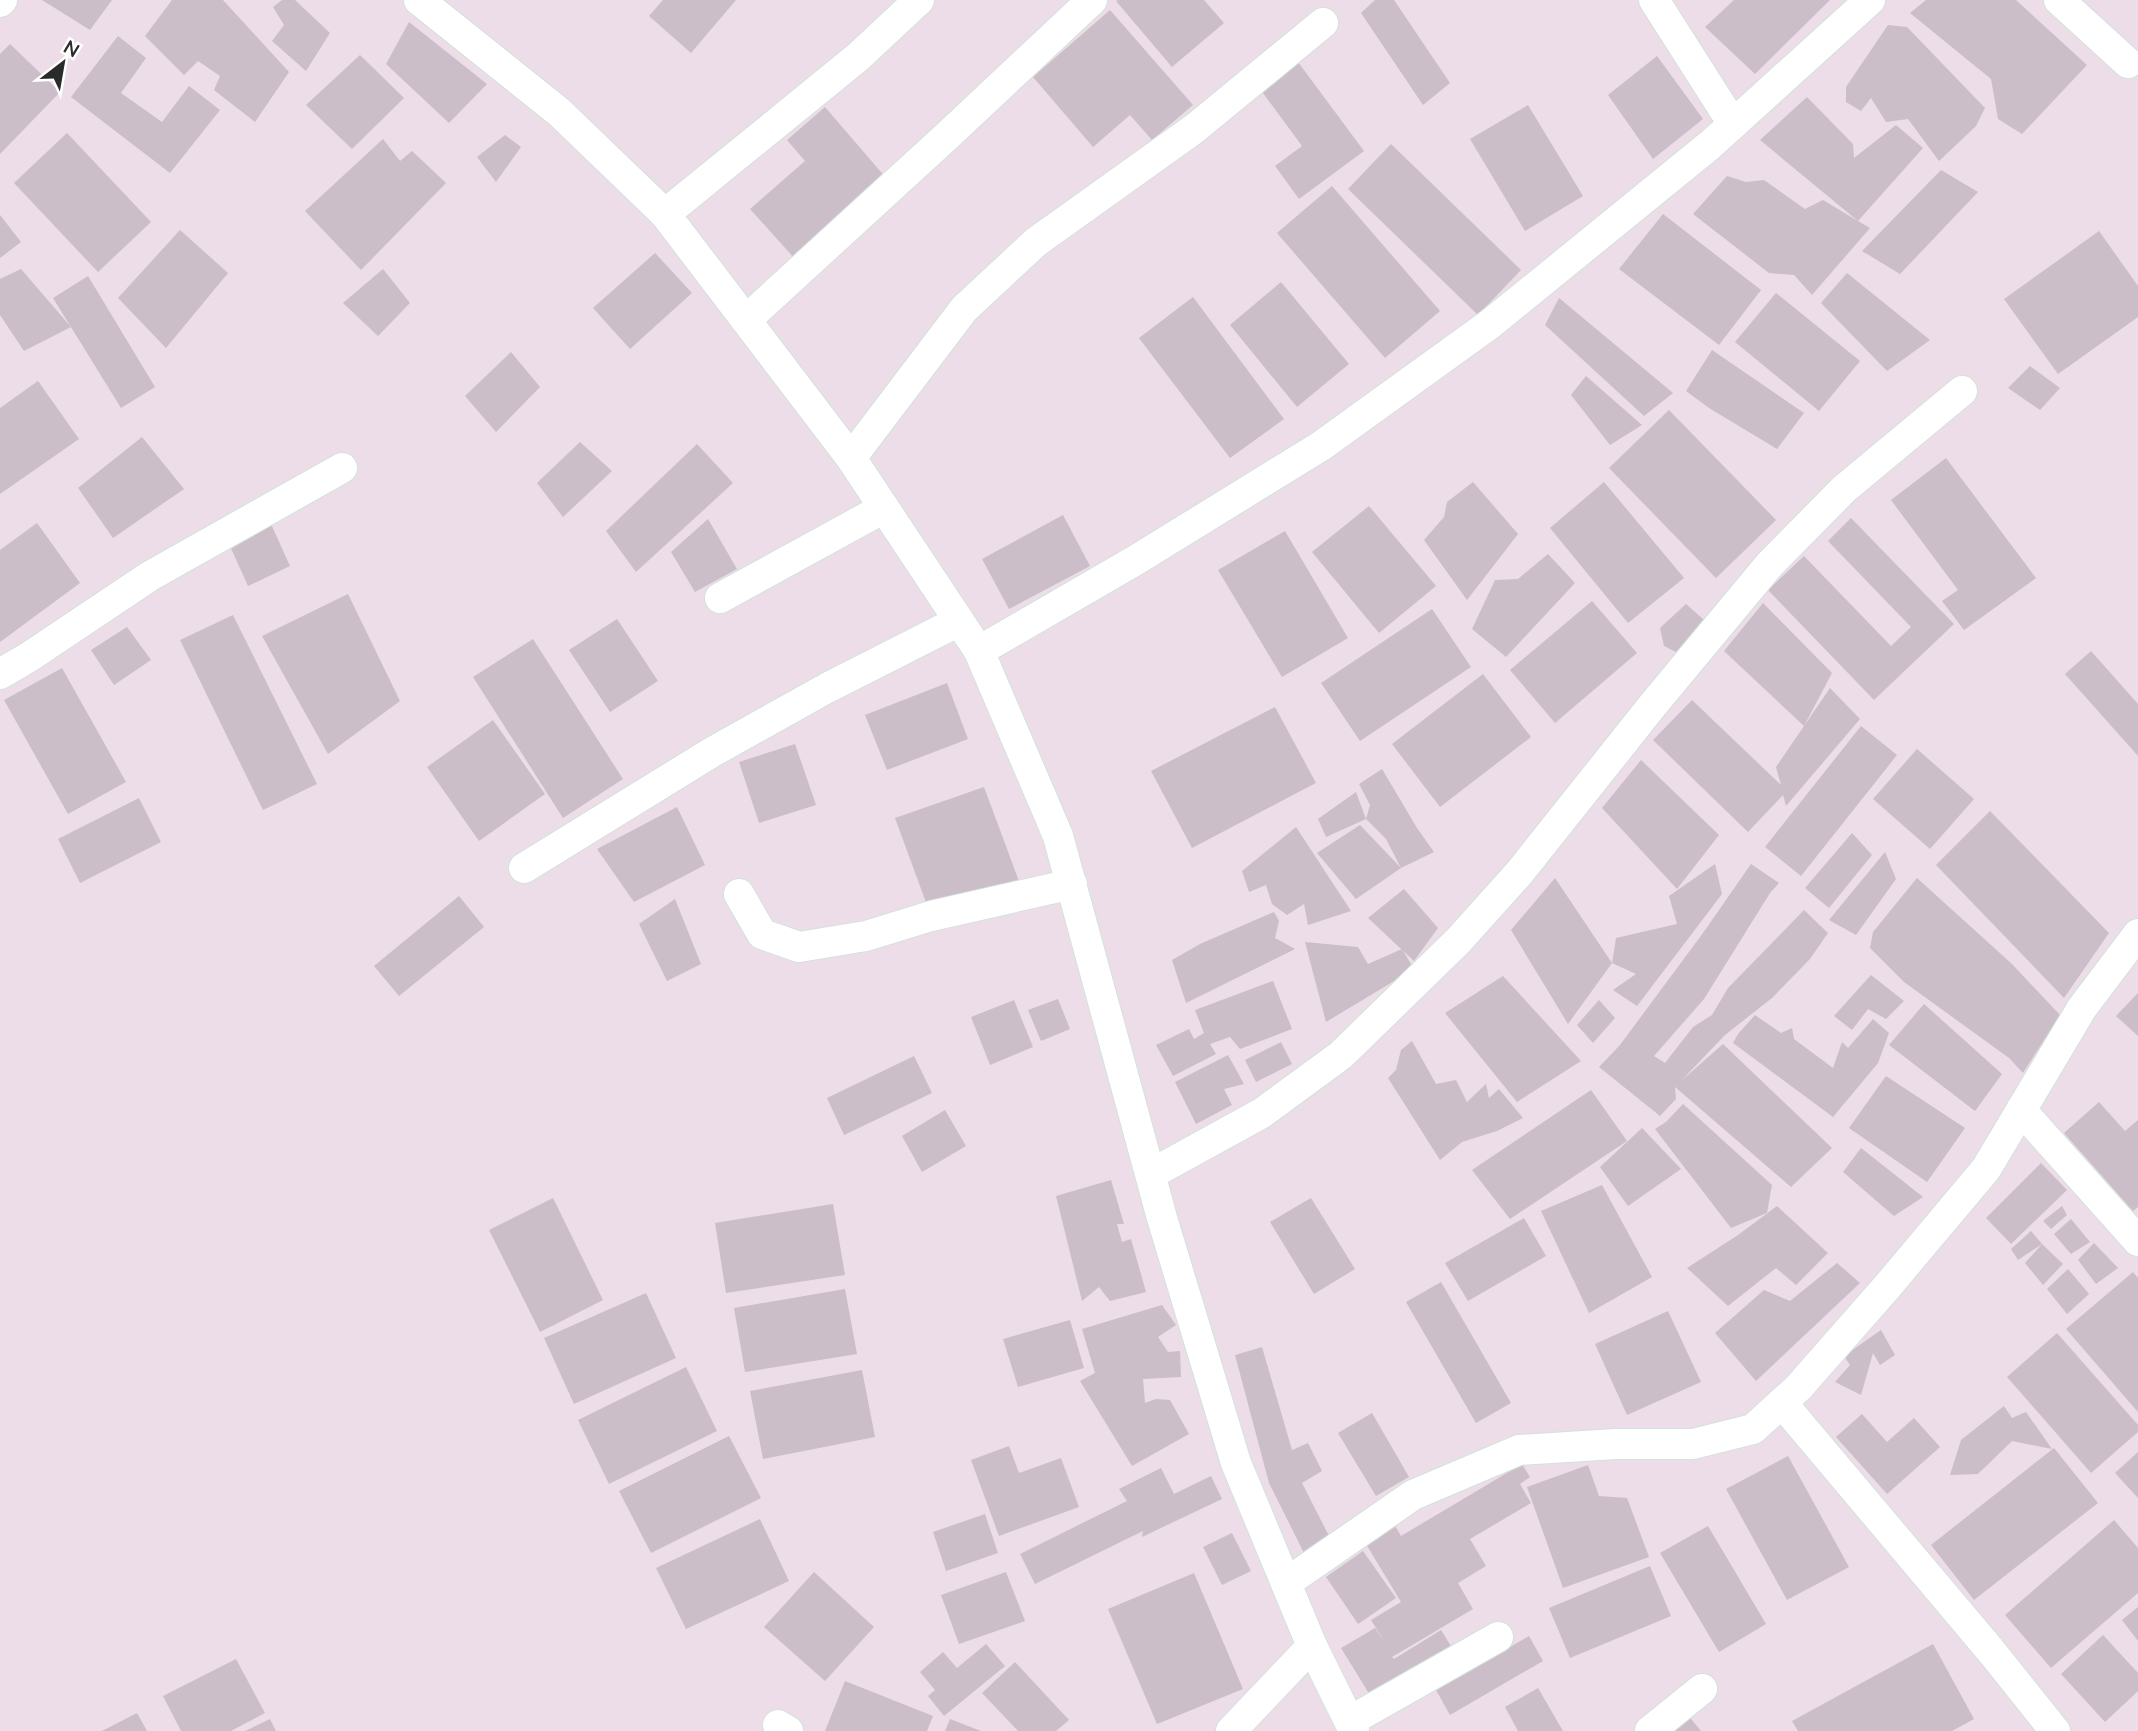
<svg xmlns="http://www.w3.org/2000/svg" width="2138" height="1731" viewBox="0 0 2138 1731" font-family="'Nunito Sans',sans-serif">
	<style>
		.building { fill: #cbbec8 }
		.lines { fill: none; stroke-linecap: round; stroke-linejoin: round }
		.minor-casing { stroke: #d2e3da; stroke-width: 32 }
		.minor { stroke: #fff; stroke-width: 30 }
	</style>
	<rect width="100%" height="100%" fill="#ecdde9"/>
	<g class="building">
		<path d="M42,0H112L90,30Z"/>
		<path d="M172,0H223L289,72L255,122L214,90L220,76L198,61L184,75L145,36Z"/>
		<path d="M282,0H295L330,33L306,71L272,41L284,25L273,7Z"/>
		<path d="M663,0H736L691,53L649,16Z"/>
		<path d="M1118,0H1204L1224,23L1172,67L1116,1Z"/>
		<path d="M1375,0H1394L1450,83L1423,105L1361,13Z"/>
		<path d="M1734,0H1830L1755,74L1705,27Z"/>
		<path d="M1926,0H2016L2087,65L2022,134L1998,119L1991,79L1910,13Z"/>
		<path d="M1110,10L1193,105L1152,140L1130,115L1093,147L1033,77Z"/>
		<path d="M409,22L487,84L449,123L386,64Z"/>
		<path d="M1888,25L1907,27L1985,108L1976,126L1939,161L1908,119L1886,122L1871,98L1861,111L1846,102V87Z"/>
		<path d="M118,36L146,58L121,93L162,122L189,86L220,110L170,173L71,97Z"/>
		<path d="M10,44L60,92L0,154V54Z"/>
		<path d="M360,55L404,98L352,149L306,105Z"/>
		<path d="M1657,56L1703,119L1653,159L1608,95Z"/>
		<path d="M1298,62L1364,151L1299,199L1275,166L1302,146L1260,89Z"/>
		<path d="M1807,97L1853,144L1854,158L1896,125L1923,148L1858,221L1870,228L1812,295L1794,275L1769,273L1693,214L1727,176L1746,182L1764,180L1805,209L1823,200L1858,221L1760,140Z"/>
		<path d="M1528,105L1583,196L1525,231L1470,139Z"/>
		<path d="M825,107L887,179L795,259L750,209L805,161L787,140Z"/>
		<path d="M67,133L151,222L98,272L14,183Z"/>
		<path d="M505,135L521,147L496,182L477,157Z"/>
		<path d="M383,139L400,161L412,151L446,183L361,270L305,211Z"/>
		<path d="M1391,144L1521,270L1478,315L1348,189Z"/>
		<path d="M1941,170L1978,192L1900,274L1862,251Z"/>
		<path d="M1332,186L1440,311L1385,358L1277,233Z"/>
		<path d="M1663,214L1761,290L1719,345L1619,269Z"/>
		<path d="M0,215L21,242L0,258Z"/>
		<path d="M180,230L228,273L166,348L118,298Z"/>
		<path d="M2099,231L2138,286V317L2058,374L2004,299Z"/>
		<path d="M655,253L692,293L630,349L593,308Z"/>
		<path d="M21,269L71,327L24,351L0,315V279Z"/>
		<path d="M383,269L410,303L378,336L343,303Z"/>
		<path d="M1847,273L1930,340L1887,371L1821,303Z"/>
		<path d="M88,276L155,387L121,408L53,298Z"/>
		<path d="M1281,282L1349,364L1297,407L1230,325Z"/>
		<path d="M1776,293L1860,361L1819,411L1735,342Z"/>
		<path d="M1193,297L1284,419L1230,458L1139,338Z"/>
		<path d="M1559,298L1673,393L1644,416L1545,325Z"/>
		<path d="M1712,350L1804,413L1777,449L1709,408L1686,391Z"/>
		<path d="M511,352L540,387L496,432L465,396Z"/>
		<path d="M2030,366L2060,388L2040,410L2008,388Z"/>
		<path d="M1586,376L1642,425L1610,445L1571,395Z"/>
		<path d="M38,381L79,439L0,494V408Z"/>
		<path d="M1669,410L1776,520L1716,578L1609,468Z"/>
		<path d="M142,437L184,489L113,538L78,488Z"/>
		<path d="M580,442L612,471L563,517L537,483Z"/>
		<path d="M697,444L733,483L636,572L606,531Z"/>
		<path d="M1946,458L2036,578L1964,630L1942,601L1958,590L1891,500Z"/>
		<path d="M1473,482L1518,534L1467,600L1424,540L1444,517L1447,502Z"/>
		<path d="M1604,482L1684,578L1628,623L1550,528Z"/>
		<path d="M1369,506L1436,586L1379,633L1312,552Z"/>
		<path d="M1063,515L1090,566L1009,609L982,559Z"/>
		<path d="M1851,518L1954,624L1874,700L1768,590L1804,556L1891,646L1911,627L1828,541Z"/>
		<path d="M708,519L737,569L695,592L671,552Z"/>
		<path d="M37,523L80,583L0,642V550Z"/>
		<path d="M271,524L290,566L248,586L229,544Z"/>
		<path d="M1285,531L1348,638L1282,677L1218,570Z"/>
		<path d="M1548,554L1575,583L1506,657L1472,629L1495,580L1518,579Z"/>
		<path d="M348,594L400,701L328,754L262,636Z"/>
		<path d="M1592,601L1637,653L1555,723L1510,670Z"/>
		<path d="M1763,603L1832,673L1804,726L1830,688L1860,719L1786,806L1783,795L1748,832L1653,740L1692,700L1781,785L1776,767L1804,726L1724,651Z"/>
		<path d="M1686,604L1704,620L1676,652L1664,646L1660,628Z"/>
		<path d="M1432,609L1471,667L1360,741L1321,683Z"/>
		<path d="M233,615L317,784L263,810L180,640Z"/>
		<path d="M617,619L658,681L610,712L569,650Z"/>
		<path d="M127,627L151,660L114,685L91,650Z"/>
		<path d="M533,639L623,779L563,818L473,677Z"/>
		<path d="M2091,651L2138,704V756L2065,674Z"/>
		<path d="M62,668L126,782L68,814L4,700Z"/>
		<path d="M1483,674L1531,737L1440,807L1392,744Z"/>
		<path d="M947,683L968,739L887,770L865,715Z"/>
		<path d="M1275,707L1316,783L1192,848L1151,771Z"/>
		<path d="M493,720L545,794L479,841L427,767Z"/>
		<path d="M1861,726L1897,755L1801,876L1765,847Z"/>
		<path d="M795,744L816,805L759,823L739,762Z"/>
		<path d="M1917,749L1974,799L1930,849L1873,799Z"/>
		<path d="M1641,760L1719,835L1677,889L1602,808Z"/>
		<path d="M1382,769L1417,828L1434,852L1401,868L1386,839L1366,819L1370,805L1359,784Z"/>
		<path d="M984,787L1020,884L931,916L895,818Z"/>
		<path d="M1356,792L1366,819L1326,837L1318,819Z"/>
		<path d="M139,798L161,842L80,883L58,839Z"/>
		<path d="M677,807L705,865L634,902L597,849Z"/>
		<path d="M1990,811L2109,933L2064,998L1936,865Z"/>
		<path d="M1360,825L1401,868L1356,899L1317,853Z"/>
		<path d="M1296,827L1351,911L1308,925L1304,904L1287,915L1272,904L1266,885L1249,892L1242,871Z"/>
		<path d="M1852,833L1872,855L1829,908L1805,888Z"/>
		<path d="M1885,852L1896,879L1856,935L1829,920Z"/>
		<path d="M1715,864L1722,894L1637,1006L1613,990L1636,974L1612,963L1616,938L1677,924L1669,896Z"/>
		<path d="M1751,864L1779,883L1770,893L1704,999L1654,1056L1665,1063L1693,1027L1712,1015L1728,988L1804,910L1828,933L1810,959L1772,998L1725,1035L1681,1081L1723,1044L1832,1148L1791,1187L1675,1087L1676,1099L1660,1116L1599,1067L1620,1045L1703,933Z"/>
		<path d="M1555,878L1612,963L1568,1024L1511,930Z"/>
		<path d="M1917,878L2012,964L2060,1015L2023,1073L2009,1058L1904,982L1870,948L1873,932Z"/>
		<path d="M1404,889L1438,928L1414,961L1368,918Z"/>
		<path d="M459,896L484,927L399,996L374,966Z"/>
		<path d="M675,899L701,964L667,981L639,924Z"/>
		<path d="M1274,912L1279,921L1275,938L1295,949L1186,1003L1172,960L1200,944Z"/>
		<path d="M1305,942L1358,947L1368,964L1402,949L1414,969L1326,1022Z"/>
		<path d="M1871,975L1904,1001L1886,1019L1868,1009L1852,1030L1834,1016Z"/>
		<path d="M1503,976L1581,1061L1517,1102L1445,1013Z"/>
		<path d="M1273,981L1292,1029L1240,1049L1230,1037L1210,1044L1216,1054L1173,1076L1156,1045L1189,1029L1194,1039L1204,1033L1195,1010Z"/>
		<path d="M2138,993V1036L2116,1016Z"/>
		<path d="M1058,999L1070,1029L1041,1041L1028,1010Z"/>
		<path d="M1014,1000L1033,1047L990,1065L971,1017Z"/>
		<path d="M1599,1000L1615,1018L1593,1043L1577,1025Z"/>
		<path d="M1924,1004L2002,1074L1975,1111L1889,1045Z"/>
		<path d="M1755,1015L1781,1033L1792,1028L1794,1039L1833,1068L1842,1042L1848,1048L1873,1019L1889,1033L1878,1063L1833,1117L1733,1043L1738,1034Z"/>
		<path d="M1412,1041L1436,1084L1456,1080L1467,1102L1486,1084L1489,1098L1499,1089L1523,1118L1497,1131L1462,1142L1440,1160L1388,1078L1396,1070L1401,1050Z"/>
		<path d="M1281,1042L1292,1064L1256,1082L1245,1060Z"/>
		<path d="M1228,1055L1244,1084L1224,1089L1232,1105L1196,1124L1175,1082Z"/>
		<path d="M914,1056L932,1093L844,1135L827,1098Z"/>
		<path d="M1886,1076L1965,1128L1927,1182L1849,1128Z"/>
		<path d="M1591,1090L1627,1141L1510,1219L1472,1170Z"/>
		<path d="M2099,1102L2125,1131L2138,1120V1207L2133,1211L2064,1133Z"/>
		<path d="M1683,1104L1772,1185L1767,1213L1731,1228L1655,1129L1666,1122Z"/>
		<path d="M945,1110L966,1146L922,1172L902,1136Z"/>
		<path d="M1642,1128L1681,1169L1628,1206L1600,1167Z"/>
		<path d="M1861,1148L1923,1197L1894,1216L1843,1172Z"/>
		<path d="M2041,1163L2067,1190L2011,1244L1986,1218Z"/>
		<path d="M1111,1180L1124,1224H1117L1122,1242L1131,1239L1146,1292L1110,1301L1099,1287L1082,1301L1056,1196Z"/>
		<path d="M1602,1185L1652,1277L1589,1313L1541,1211Z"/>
		<path d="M553,1198L603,1300L540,1332L489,1230Z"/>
		<path d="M1311,1198L1355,1269L1314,1294L1270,1222Z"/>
		<path d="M833,1204L845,1275L726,1293L715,1223Z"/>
		<path d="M1777,1206L1828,1253L1796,1285L1776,1268L1728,1306L1687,1268L1738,1235Z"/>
		<path d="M2062,1206L2067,1215L2051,1229L2043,1221Z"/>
		<path d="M1524,1218L1546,1256L1468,1301L1445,1263Z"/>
		<path d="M2071,1219L2090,1242L2071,1254L2054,1234Z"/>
		<path d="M2031,1231L2042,1244L2018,1260L2011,1249Z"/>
		<path d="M2094,1243L2118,1268L2096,1284L2078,1260Z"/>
		<path d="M2042,1244L2063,1264L2043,1285L2025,1263Z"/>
		<path d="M1837,1263L1860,1283L1756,1381L1715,1333L1764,1290L1790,1301Z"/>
		<path d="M2068,1269L2089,1294L2067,1314L2047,1289Z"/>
		<path d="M2133,1272L2138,1278V1412L2066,1329Z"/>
		<path d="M1441,1282L1511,1403L1476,1423L1406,1302Z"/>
		<path d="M845,1289L857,1354L745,1372L734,1308Z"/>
		<path d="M646,1293L676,1358L574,1404L544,1338Z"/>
		<path d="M1162,1305L1176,1325L1158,1337L1168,1352L1180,1351L1181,1377L1143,1379L1145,1403L1156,1399L1170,1400L1189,1434L1132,1466L1080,1381L1095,1373L1082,1329Z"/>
		<path d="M1668,1311L1701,1382L1627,1415L1595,1344Z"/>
		<path d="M1070,1320L1084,1368L1018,1387L1003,1339Z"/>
		<path d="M1881,1330L1895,1355L1880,1365L1873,1353L1861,1395L1835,1382L1850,1365L1844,1356Z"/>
		<path d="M2057,1333L2138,1425V1432L2091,1473L2007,1377Z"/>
		<path d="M1262,1347L1292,1450L1308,1443L1322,1471L1302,1483L1330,1538L1304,1553L1269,1483L1235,1355Z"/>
		<path d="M686,1367L717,1431L609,1484L578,1420Z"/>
		<path d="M862,1370L875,1437L763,1459L750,1391Z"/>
		<path d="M2004,1406L2012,1418L2026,1412L2052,1449L2012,1441L1978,1474L1950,1475L1961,1440Z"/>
		<path d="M1372,1413L1409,1477L1376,1496L1338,1433Z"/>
		<path d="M1862,1414L1887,1442L1914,1418L1940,1447L1887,1494L1836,1437Z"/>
		<path d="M729,1436L761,1498L651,1553L619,1491Z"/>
		<path d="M1009,1446L1019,1473L1061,1458L1079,1507L999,1536L971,1460Z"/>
		<path d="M2054,1448L2098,1503L1974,1600L1931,1545Z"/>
		<path d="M2138,1452V1498L2115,1473Z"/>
		<path d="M1788,1456L1849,1567L1787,1600L1726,1489Z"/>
		<path d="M1522,1464L1530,1477L1520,1484L1531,1503L1470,1539L1486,1566L1458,1583L1473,1609L1392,1657L1394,1659L1441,1630L1454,1651L1373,1700L1341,1648L1375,1628L1385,1643L1371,1620L1401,1602L1363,1539L1392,1521L1401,1536Z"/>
		<path d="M1588,1465L1599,1496L1627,1498L1649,1557L1563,1588L1527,1487Z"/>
		<path d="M1161,1468L1174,1494L1211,1476L1222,1499L1142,1537L1143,1531L1035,1584L1020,1554L1127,1501L1119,1489Z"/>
		<path d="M985,1514L998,1553L946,1571L933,1532Z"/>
		<path d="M760,1519L789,1581L686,1629L656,1568Z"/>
		<path d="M2114,1520L2138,1548V1593L2051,1668L2005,1615Z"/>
		<path d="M1708,1526L1766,1624L1719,1652L1660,1553Z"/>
		<path d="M1232,1533L1251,1571L1222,1585L1203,1547Z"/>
		<path d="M1363,1551L1396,1598L1358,1624L1326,1577Z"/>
		<path d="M1650,1566L1671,1616L1570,1658L1549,1608Z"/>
		<path d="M814,1572L874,1627L825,1681L764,1627Z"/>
		<path d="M1006,1572L1025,1621L959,1644L941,1595Z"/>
		<path d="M1194,1573L1243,1689L1157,1724L1108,1609Z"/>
		<path d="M2138,1607V1641L2122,1620Z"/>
		<path d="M2103,1635L2138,1673V1691L2105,1722L2061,1674Z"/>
		<path d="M1529,1636L1543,1661L1450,1715L1436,1690Z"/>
		<path d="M986,1644L1005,1666L944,1716L928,1696L935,1690L920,1672L943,1652L957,1668Z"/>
		<path d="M1933,1644L1974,1719L1952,1731H1798L1792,1721Z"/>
		<path d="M236,1659L265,1713L231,1731H181L163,1696Z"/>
		<path d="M1015,1662L1069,1720L1056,1731H1018L982,1693Z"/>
		<path d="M845,1681L933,1716L927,1731H825Z"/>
		<path d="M1538,1688L1563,1731H1518L1505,1707Z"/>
		<path d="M137,1713L147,1731H102Z"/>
		<path d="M1686,1713L1701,1731H1665Z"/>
		<path d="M270,1719L276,1731H245Z"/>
		<path d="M950,1719L981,1731H945Z"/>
	</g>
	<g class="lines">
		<defs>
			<g id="minor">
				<path d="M419,0L559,112L665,214L851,458L979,651L1058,836L1162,1218L1236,1463L1312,1646L1354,1731"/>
				<path d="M1654,0L1733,124"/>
				<path d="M2059,0L2128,63"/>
				<path d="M0,2L2,0"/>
				<path d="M665,214L858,57L919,0"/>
				<path d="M746,320L947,136L1092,0"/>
				<path d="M851,458L964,309L1036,242L1194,129L1323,23"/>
				<path d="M720,598L884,508"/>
				<path d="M979,651L1136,560L1321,446L1490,324L1710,145L1870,0"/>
				<path d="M0,674L29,657L150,576L342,468"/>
				<path d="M524,868L714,751L827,688L959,621"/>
				<path d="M739,894L762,934L799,947L866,936L931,916L1072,884"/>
				<path d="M2021,1110L2138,1241"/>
				<path d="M1151,1174L1262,1113L1341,1055L1458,941L1520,872L1652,706L1769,565L1844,489L1962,391"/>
				<path d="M1782,1403L1991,1651L2055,1731"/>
				<path d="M1286,1583L1413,1495L1519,1450L1615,1444H1693L1753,1429L1798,1388L1886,1288L1986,1169L2082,1008L2138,934"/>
				<path d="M1350,1721L1498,1637"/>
				<path d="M778,1725L788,1731"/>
				<path d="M1231,1731L1312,1646"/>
				<path d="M1650,1731L1702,1689"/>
			</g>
		</defs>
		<use href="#minor" class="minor-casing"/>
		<use href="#minor" class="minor"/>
	</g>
	<g transform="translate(63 63) rotate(31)" stroke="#ffffff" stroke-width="5" paint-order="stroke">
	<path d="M0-5L12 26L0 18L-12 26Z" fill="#2a2a2a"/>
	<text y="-10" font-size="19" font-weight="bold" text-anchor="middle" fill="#2a2a2a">N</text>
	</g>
</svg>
